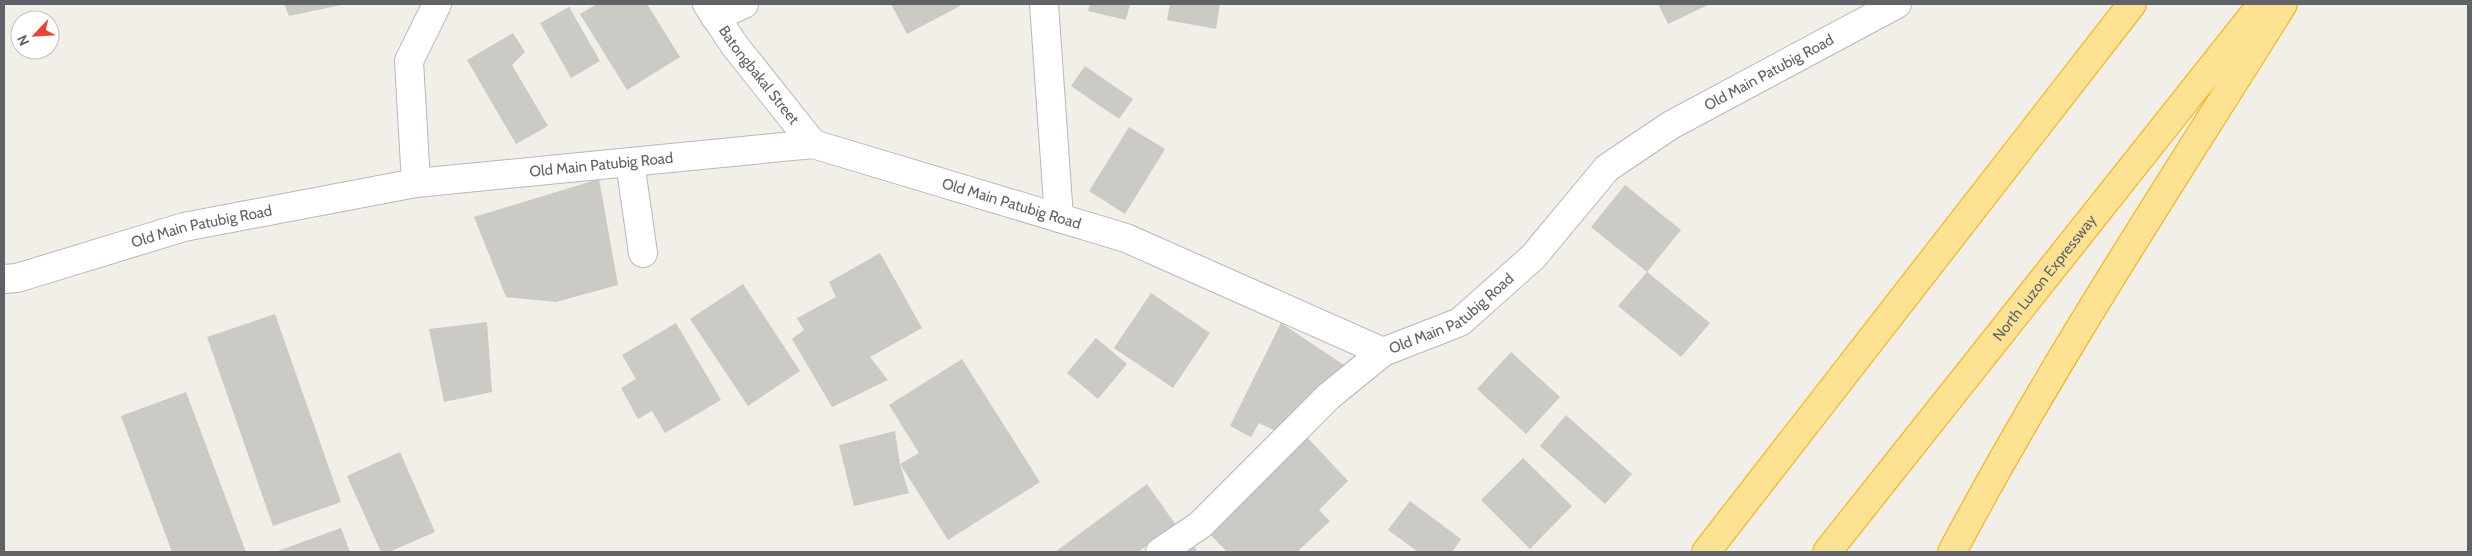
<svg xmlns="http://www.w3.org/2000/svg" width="2472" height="556" viewBox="0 0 2472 556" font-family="Cabin,sans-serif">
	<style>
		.building { fill: #cccac5 }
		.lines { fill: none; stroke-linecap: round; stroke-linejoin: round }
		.minor-casing { stroke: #b5b8bc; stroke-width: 30 }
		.highway-casing { stroke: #f9ab00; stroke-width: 30 }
		.minor { stroke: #fff; stroke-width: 28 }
		.highway { stroke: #fde293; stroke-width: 28 }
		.labels { text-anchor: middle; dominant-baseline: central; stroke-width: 5; stroke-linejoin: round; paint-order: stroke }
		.street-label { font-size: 15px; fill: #5f6368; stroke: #fff }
	</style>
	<rect width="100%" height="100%" fill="#f1efe8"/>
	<g class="building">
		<path d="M284,4H341V5L289,16Z"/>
		<path d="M597,4H647L680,57L627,90L580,14Z"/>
		<path d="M891,4H959L960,6L907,34Z"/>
		<path d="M1090,4H1130L1126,20L1088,11Z"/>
		<path d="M1170,4H1220L1216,29L1167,20Z"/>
		<path d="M1658,4H1710L1668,24Z"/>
		<path d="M569,7L600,61L571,78L540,23Z"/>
		<path d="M513,33L525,52L512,65L548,126L516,144L467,60Z"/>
		<path d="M1085,66L1133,99L1119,119L1071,86Z"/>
		<path d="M1129,127L1165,149L1125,214L1089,191Z"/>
		<path d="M599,179L618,285L556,302L506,297L474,217Z"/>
		<path d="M1625,185L1681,230L1647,272L1591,227Z"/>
		<path d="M880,253L922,328L870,357L888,380L832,407L792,339L804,330L797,318L836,297L829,282Z"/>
		<path d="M1647,272L1710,323L1681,357L1618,306Z"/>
		<path d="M743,284L800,371L748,406L690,319Z"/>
		<path d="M1151,293L1210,333L1173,388L1114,348Z"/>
		<path d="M275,314L341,502L273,526L207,337Z"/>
		<path d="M487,322L492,392L444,402L429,329Z"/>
		<path d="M676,323L721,400L665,433L652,411L638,419L621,388L636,379L622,355Z"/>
		<path d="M1281,323L1344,365L1282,434L1259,423L1251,437L1230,426Z"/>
		<path d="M1096,338L1127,364L1098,399L1067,373Z"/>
		<path d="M1511,352L1560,397L1526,434L1477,389Z"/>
		<path d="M962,359L1040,482L948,540L900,464L909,493L854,506L839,445L895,431L900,464L919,453L889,405Z"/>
		<path d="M186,392L246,552H172L121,416Z"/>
		<path d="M1566,415L1632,474L1605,504L1540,446Z"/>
		<path d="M1308,438L1348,481L1319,510L1330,521L1297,552H1227L1209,533Z"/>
		<path d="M400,452L435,532L389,552H381L347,476Z"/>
		<path d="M1523,458L1572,506L1530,549L1481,500Z"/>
		<path d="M1147,484L1176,525L1138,552H1055Z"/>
		<path d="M1410,501L1461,539L1452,552H1418L1388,530Z"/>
		<path d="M341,528L350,552H275Z"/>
		<path d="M1193,545L1198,552H1182Z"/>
	</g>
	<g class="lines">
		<defs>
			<g id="minor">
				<path id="s1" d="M707,4L735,46L813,144"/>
				<path d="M1044,4L1059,218"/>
				<path d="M715,17L744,4"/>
				<path d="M630,162L643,253"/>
				<path d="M416,183L409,61L437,4"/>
				<path id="s2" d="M4,279L17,278L184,227L416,183L813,144L1126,238L1383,352L1460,322L1533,257L1607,168L1671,125L1897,4"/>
				<path d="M1160,552L1200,525L1329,396L1383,352"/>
			</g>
			<g id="highway">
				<path d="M1706,552L2132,4"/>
				<path id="s3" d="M1827,552L2262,4"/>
				<path d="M1952,552C2052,363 2170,185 2283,4"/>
			</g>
		</defs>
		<use href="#minor" class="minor-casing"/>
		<use href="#highway" class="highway-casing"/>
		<use href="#minor" class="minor"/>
		<use href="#highway" class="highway"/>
	</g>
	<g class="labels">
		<g class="street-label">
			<text stroke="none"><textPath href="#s2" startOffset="1915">Old Main Patubig Road</textPath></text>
			<text stroke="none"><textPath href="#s1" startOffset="88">Batongbakal Street</textPath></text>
			<text stroke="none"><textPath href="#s2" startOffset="610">Old Main Patubig Road</textPath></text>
			<text stroke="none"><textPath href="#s2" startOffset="1030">Old Main Patubig Road</textPath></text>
			<text stroke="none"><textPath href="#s2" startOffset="205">Old Main Patubig Road</textPath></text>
			<text stroke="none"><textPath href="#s3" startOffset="350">North Luzon Expressway</textPath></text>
			<text stroke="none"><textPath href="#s2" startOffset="1510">Old Main Patubig Road</textPath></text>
		</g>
	</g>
	<rect width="2472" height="556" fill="none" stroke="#5f6368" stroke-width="10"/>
	<g transform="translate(35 35) rotate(245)"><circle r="24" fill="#ffffff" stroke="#bfc1c3"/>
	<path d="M0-4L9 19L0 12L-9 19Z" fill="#ea4335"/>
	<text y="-8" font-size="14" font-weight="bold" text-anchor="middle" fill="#5f6368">N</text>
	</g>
</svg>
